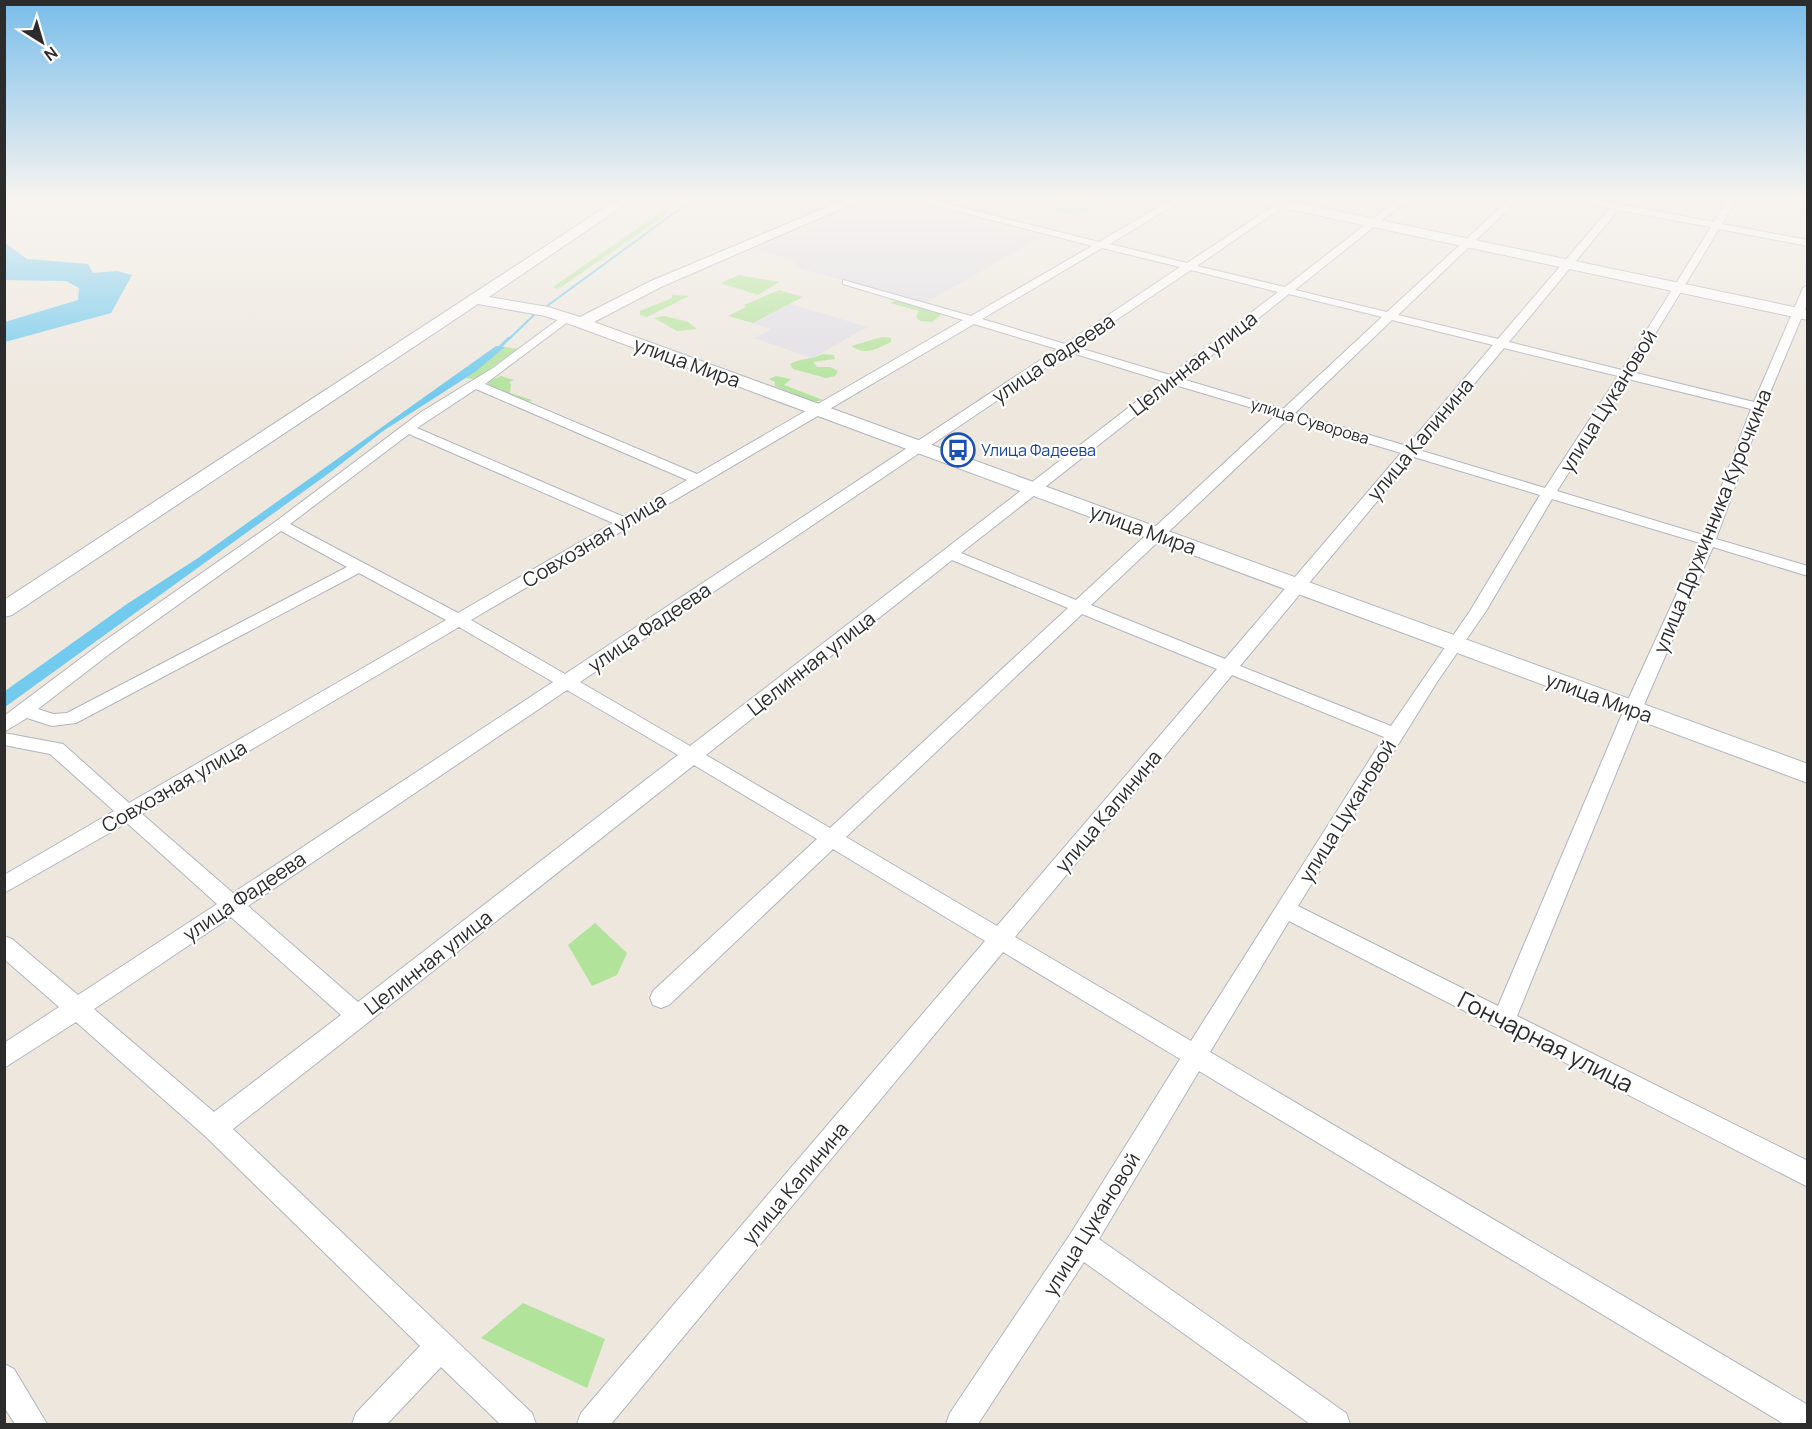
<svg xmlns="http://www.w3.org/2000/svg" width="1812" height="1429" viewBox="0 0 1812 1429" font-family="Manrope,sans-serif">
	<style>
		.industrial { fill: #e1dee6 }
		.green { fill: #b2e39b }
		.water { fill: #72caee }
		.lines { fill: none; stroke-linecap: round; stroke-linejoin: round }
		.stream-far1 { stroke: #72caee; stroke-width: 2 }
		.stream { stroke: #72caee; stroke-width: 3 }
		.street-casing { stroke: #b2b4bf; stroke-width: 2 }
		.secondary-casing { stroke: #b2b4bf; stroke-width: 2 }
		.street { fill: #fff; fill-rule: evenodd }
		.secondary { fill: #fff; fill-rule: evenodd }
		.labels { text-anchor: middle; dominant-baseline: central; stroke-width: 4.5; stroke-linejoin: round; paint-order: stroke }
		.far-street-label { font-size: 16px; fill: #2c2c2c; stroke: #fff }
		.far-transit-label { font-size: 16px; fill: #164399; stroke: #fff; text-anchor: start }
		.street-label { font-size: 20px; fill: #2c2c2c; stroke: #fff }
		.near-street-label { font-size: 24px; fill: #2c2c2c; stroke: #fff }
	</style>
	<rect width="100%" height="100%" fill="#ede7de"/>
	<g class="industrial">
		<path d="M881,197L966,217L964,219L1040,238L925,303L798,268L794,261L756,249Z"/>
		<path d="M790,304L868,327L812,358L754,338L771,329L753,323Z"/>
	</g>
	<g class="green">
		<path d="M683,197H689L666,211L663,217L558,289L553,287Z"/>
		<path d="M1077,197H1084L1077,201L1095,206L1088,211L1082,210L1075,215L1052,210Z"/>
		<path d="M739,275L779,282L758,295L721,283Z"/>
		<path d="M779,290L803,297L753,323L728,316L746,307L744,305Z"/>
		<path d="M672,295L689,296L647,317L640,315V311L672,298Z"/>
		<path d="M895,301L934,309L942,314L932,322L920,321L916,317L919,311L890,303Z"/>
		<path d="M665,316L688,322L697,329L677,331L654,318Z"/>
		<path d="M882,337L891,338V342C876,349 866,356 851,346Z"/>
		<path d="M505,347L518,349L475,379L466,378Z"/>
		<path d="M822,354L834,355L835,359L813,362L817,367H830L838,371L835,376L826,378L793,369L790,364C801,358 811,360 822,354Z"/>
		<path d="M501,376L514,380L509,382L511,384L510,393L532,400L526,403L487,386L489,381Z"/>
		<path d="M776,376L791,379L784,385L823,400L813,402L775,386V382L769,379Z"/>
		<path d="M595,923L627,953L617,975L592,986L568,945Z"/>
		<path d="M523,1303L605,1339L587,1388L481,1338Z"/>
	</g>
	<g class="water">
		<path d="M5,243L27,259L88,264L93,273L117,271L132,275L111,313L5,342V322L78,300L79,288L66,281L5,280Z"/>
		<path d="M496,346L505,347L475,372L383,431L332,471L5,707V691L127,604L198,558Z"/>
	</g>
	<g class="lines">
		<g class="stream-far1">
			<path d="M547,306L696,197"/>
			<path d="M508,340L534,315"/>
		</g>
		<path class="stream" d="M500,347L509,338"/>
		<defs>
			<g id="street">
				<path d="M903,197H919L1099,242L1176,197H1187L1110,244L1187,263L1287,197H1297L1197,266L1285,287L1401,197H1411L1295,290L1387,312L1512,197H1521L1398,315L1498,339L1610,208L1562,197H1581L1614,203L1619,197H1628L1622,205L1714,222L1728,197H1737L1722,224L1808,240V246L1719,229L1632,372L1754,402L1803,288L1808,285V302L1764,407L1716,539L1808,566V576L1713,547L1646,700L1517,1016L1808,1161V1187L1289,921L1210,1052L1808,1405V1424H1784L1199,1071L1099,1239L1346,1413L1350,1424H1310L1084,1262L978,1424H946L950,1413L1071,1233L1180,1059L1003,952L611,1424H577L581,1413L985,941L833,849L669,1005L661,1008L653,1005L650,998L653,991L817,839L694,765L233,1129L532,1413L536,1424H500L441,1367L387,1424H352L356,1413L420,1346L205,1136L76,1022L4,1068V1043L59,1007L4,959V936L12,939L78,995L217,904L127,823L4,893V875L114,811L50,754L4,745V733L63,744L129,803L446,620L359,573L76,723L52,726L27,718L4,732V716L100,644L275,522L421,412L493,368L563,316L573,318L485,384L697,474L963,320L843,284V280L971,316L1092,246ZM1618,210L1711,227L1622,370L1509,342ZM1102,248L1180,267L1065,344L982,319ZM1191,270L1278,292L1170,375L1076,347ZM1289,294L1382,317L1283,409L1182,379ZM1392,320L1493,345L1407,446L1295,413ZM974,324L1057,349L565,674L471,620ZM1504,348L1618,376L1545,488L1419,450ZM1069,352L1163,381L690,746L580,682ZM1628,379L1751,409L1703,535L1557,491ZM1175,385L1276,415L1076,600L961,553ZM476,389L687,480L624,517L417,428ZM1288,419L1401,453L1225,659L1091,605ZM409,434L613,523L458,613L290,524ZM1414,457L1540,495L1470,611L1391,726L1240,666ZM1552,499L1700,543L1628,700L1498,1006L1298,906L1437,682L1486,611ZM281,531L347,567L67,713L53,714L38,709L112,652ZM952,560L1068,608L830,828L706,755ZM1082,614L1217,669L997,926L846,837ZM459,627L553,682L233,893L142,814ZM1232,675L1384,737L1191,1041L1015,937ZM567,690L678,755L358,1002L248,906ZM231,917L341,1015L214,1112L94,1009Z"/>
				<path d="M4,1364L14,1369L47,1424H15L4,1407Z"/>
			</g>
			<g id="secondary">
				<path d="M621,197H636L489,297L548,307L580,317L651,281L851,197H868L661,287L594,322L1808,764V783L575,326L545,316L478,304L12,615L4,617V600Z"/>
				<path d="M1245,197H1270L1808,310V320L1251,201Z"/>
			</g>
		</defs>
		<use href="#street" class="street-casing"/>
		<use href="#secondary" class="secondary-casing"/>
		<use href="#street" class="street"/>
		<use href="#secondary" class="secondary"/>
	</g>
	<linearGradient id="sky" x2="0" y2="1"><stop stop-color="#79bdea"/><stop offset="0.5" stop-color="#f7f4f0"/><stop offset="1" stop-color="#f7f4f0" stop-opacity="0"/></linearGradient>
	<rect width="1812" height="397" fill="url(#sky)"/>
	<defs>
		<symbol id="bus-ring" viewBox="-11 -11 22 22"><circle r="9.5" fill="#fff" stroke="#1a4fb4" stroke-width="1.5"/><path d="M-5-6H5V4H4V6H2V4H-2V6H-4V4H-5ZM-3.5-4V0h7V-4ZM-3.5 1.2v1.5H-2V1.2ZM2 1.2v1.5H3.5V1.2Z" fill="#1a4fb4"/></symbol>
	</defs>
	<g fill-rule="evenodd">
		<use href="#bus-ring" x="939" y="431" width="38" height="38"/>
	</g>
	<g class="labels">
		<g class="far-street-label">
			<text transform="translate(1310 421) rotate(17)">улица Суворова</text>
		</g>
		<g class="far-transit-label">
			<text x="981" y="450">Улица Фадеева</text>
		</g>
		<g class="street-label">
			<text transform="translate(1053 358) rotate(-34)">улица Фадеева</text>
			<text transform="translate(687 362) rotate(20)">улица Мира</text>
			<text transform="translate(1193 363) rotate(-38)">Целинная улица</text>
			<text transform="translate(1608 401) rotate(-58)">улица Цукановой</text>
			<text transform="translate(1420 439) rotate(-50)">улица Калинина</text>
			<text transform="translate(1712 521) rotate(-68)">улица Дружинника Курочкина</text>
			<text transform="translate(1143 529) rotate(20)">улица Мира</text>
			<text transform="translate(594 540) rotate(-31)">Совхозная улица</text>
			<text transform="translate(649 627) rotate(-34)">улица Фадеева</text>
			<text transform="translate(811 663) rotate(-38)">Целинная улица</text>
			<text transform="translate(1599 697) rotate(20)">улица Мира</text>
			<text transform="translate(174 786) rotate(-30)">Совхозная улица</text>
			<text transform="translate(1108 811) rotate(-50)">улица Калинина</text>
			<text transform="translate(1347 811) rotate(-58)">улица Цукановой</text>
			<text transform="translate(244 896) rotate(-34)">улица Фадеева</text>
			<text transform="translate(428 962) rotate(-38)">Целинная улица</text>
			<text transform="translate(795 1183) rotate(-50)">улица Калинина</text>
			<text transform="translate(1091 1224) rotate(-58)">улица Цукановой</text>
		</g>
		<g class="near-street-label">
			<text transform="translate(1546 1041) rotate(27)">Гончарная улица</text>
		</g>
	</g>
	<rect width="1812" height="1429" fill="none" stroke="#2c2c2c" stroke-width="12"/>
	<g transform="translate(42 42) rotate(143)" stroke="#ffffff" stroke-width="4.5" paint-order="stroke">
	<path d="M0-4.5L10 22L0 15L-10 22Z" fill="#2c2c2c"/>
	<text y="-9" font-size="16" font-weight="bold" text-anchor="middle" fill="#2c2c2c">N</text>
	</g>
</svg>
